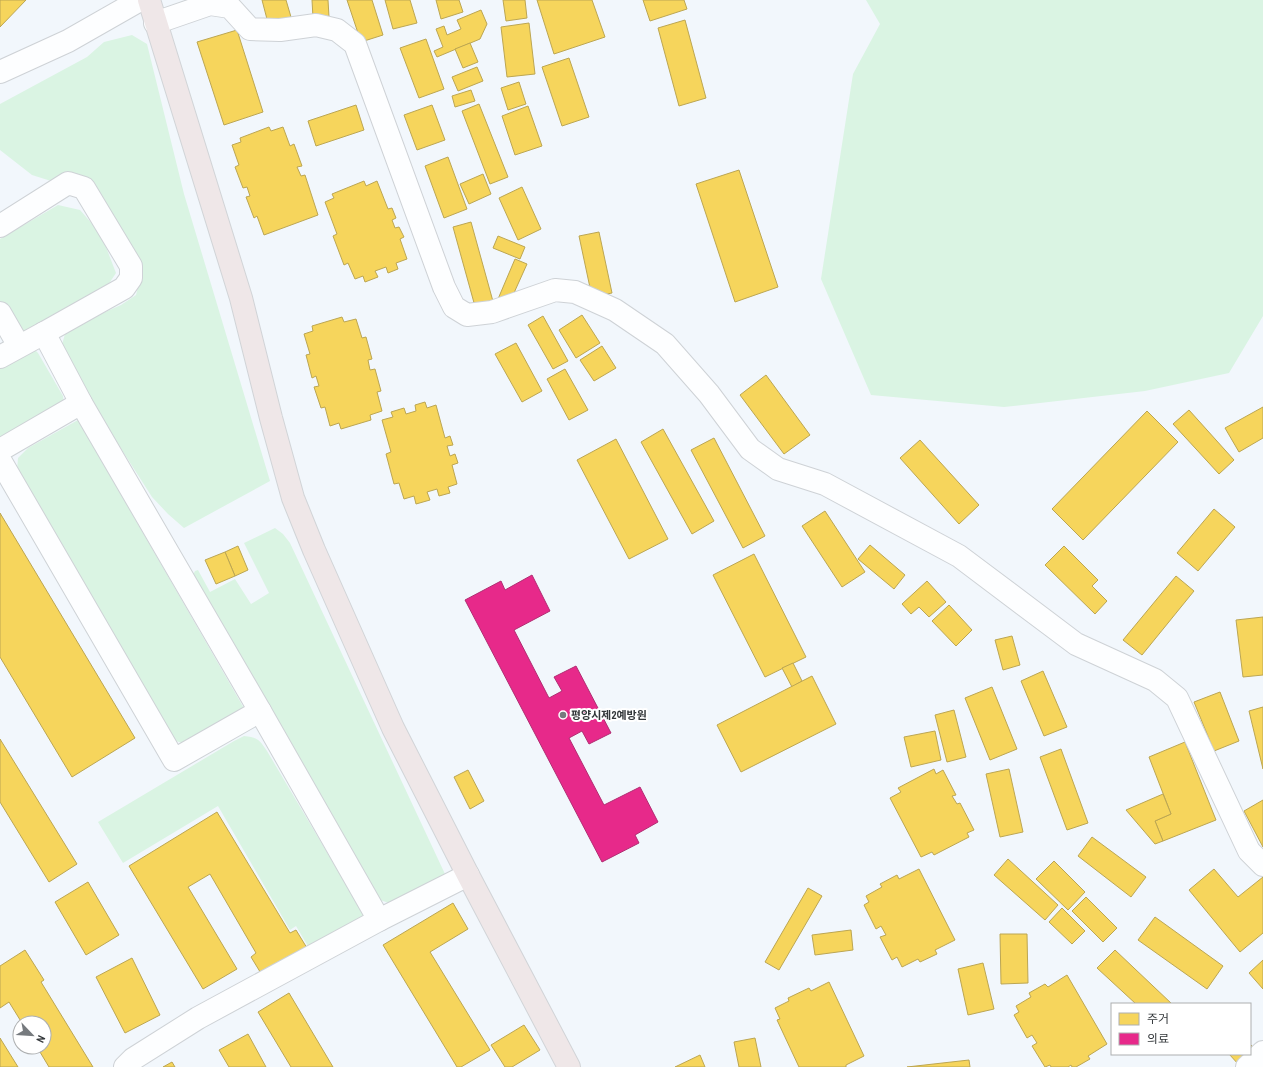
<svg xmlns="http://www.w3.org/2000/svg" width="1263" height="1067" viewBox="0 0 1263 1067" font-family="'Archivo Narrow','Noto Sans KR',sans-serif">
	<style>
		.green { fill: #daf4e3 }
		.homes { fill: #f6d55c; stroke: #bca652 }
		.health { fill: #e7298a; stroke: #b12d72 }
		.lines { fill: none; stroke-linecap: round; stroke-linejoin: round }
		.minor-casing { stroke: #ced2d6; stroke-width: 24 }
		.major-casing { stroke: #d1d4d7; stroke-width: 24 }
		.minor { stroke: #fdfeff; stroke-width: 22 }
		.major { stroke: #efe7e8; stroke-width: 22 }
		.poi-dot { fill: #767a7e; stroke: #fff; stroke-width: 1.5 }
		.labels { text-anchor: middle; dominant-baseline: central; stroke-width: 4; stroke-linejoin: round; paint-order: stroke }
		.poi-label { font-size: 11px; font-weight: bold; fill: #33373a; stroke: #fff; text-anchor: start }
	</style>
	<rect width="100%" height="100%" fill="#f2f7fc"/>
	<g class="green">
		<path d="M866,0H1263V316L1229,373L1145,391L1004,407L871,395L821,279L853,74L880,24Z"/>
		<path d="M132,35L147,44L184,194L270,481L184,528L168,514L152,497L61,355V348L65,334L80,323L121,305L136,295L140,279L67,178L51,181L32,175L0,150V104L87,57L104,42Z"/>
		<path d="M58,205L80,210L101,234L116,273L106,288L20,339L0,303V239Z"/>
		<path d="M34,349L38,353L63,396L64,403L0,442V365Z"/>
		<path d="M78,420L245,710L191,741L182,743L173,740L17,470L18,458L28,448Z"/>
		<path d="M275,528L283,534L290,543L445,874L392,904L380,900L371,890L192,577L195,571L198,570L210,592L235,579L251,604L269,593L244,543Z"/>
		<path d="M244,736C258,737 260,741 267,751L364,915L309,948L296,926L290,930L218,806L123,863L98,822L234,741Z"/>
	</g>
	<g class="homes">
		<path d="M0,0H26L0,27Z"/>
		<path d="M262,0H286L291,17L268,23Z"/>
		<path d="M312,0H328L329,17L313,18Z"/>
		<path d="M347,0H372L383,35L361,42Z"/>
		<path d="M385,0H410L417,23L393,29Z"/>
		<path d="M436,0H459L463,12L441,19Z"/>
		<path d="M503,0H525L527,18L506,21Z"/>
		<path d="M537,0H592L605,37L554,54Z"/>
		<path d="M643,0H684L687,9L650,21Z"/>
		<path d="M481,10L487,24L480,39L437,57L434,51L443,47L436,29L444,26L447,35L461,29L457,20Z"/>
		<path d="M685,20L706,98L679,106L658,28Z"/>
		<path d="M529,23L535,74L507,77L501,27Z"/>
		<path d="M237,30L263,112L224,125L197,42Z"/>
		<path d="M426,39L444,89L419,98L400,48Z"/>
		<path d="M470,43L478,62L463,68L455,49Z"/>
		<path d="M569,58L589,117L562,126L542,67Z"/>
		<path d="M477,67L483,81L458,91L452,77Z"/>
		<path d="M519,82L526,104L508,110L501,88Z"/>
		<path d="M471,90L475,101L455,107L452,96Z"/>
		<path d="M479,104L508,177L490,184L462,111Z"/>
		<path d="M356,105L364,130L316,146L308,121Z"/>
		<path d="M432,105L445,140L417,150L404,115Z"/>
		<path d="M528,106L542,146L515,155L502,116Z"/>
		<path d="M269,127L271,131L283,127L290,146L294,144L302,166L297,167L301,176L305,175L318,215L264,235L257,216L254,218L246,197L250,196L247,187L243,188L235,167L239,165L232,145L241,142L240,138Z"/>
		<path d="M448,157L467,209L444,218L425,166Z"/>
		<path d="M739,170L778,287L735,302L696,184Z"/>
		<path d="M483,174L491,194L469,204L460,184Z"/>
		<path d="M364,181L366,186L377,181L388,209L392,208L396,218L392,220L395,228L399,227L404,237L400,239L407,259L396,263L398,269L388,273L386,267L375,271L378,277L365,282L363,276L355,279L348,263L344,265L333,236L337,234L325,202L334,198L332,194Z"/>
		<path d="M522,187L541,229L518,240L499,198Z"/>
		<path d="M471,222L494,305L476,310L453,227Z"/>
		<path d="M599,232L612,293L592,297L579,236Z"/>
		<path d="M498,236L525,247L520,259L493,248Z"/>
		<path d="M515,259L527,264L509,304L498,299Z"/>
		<path d="M582,315L600,343L576,358L559,330Z"/>
		<path d="M543,316L568,361L553,369L528,325Z"/>
		<path d="M342,317L344,322L356,319L362,338L366,337L372,359L368,360L370,370L375,369L381,391L377,392L382,411L370,415L371,420L341,429L339,423L330,426L325,407L321,408L314,387L319,386L316,376L312,378L306,355L310,354L304,334L313,331L312,326Z"/>
		<path d="M516,343L542,391L522,402L495,354Z"/>
		<path d="M602,346L616,368L594,381L580,360Z"/>
		<path d="M565,369L588,410L569,420L547,379Z"/>
		<path d="M766,375L810,435L784,454L740,395Z"/>
		<path d="M425,402L427,408L436,405L445,438L450,436L453,445L447,446L450,456L455,454L458,463L452,465L457,484L448,487L450,493L439,496L437,489L427,492L430,500L416,504L414,496L404,499L399,483L394,484L386,454L391,452L382,420L393,417L391,412L404,408L406,414L416,411L415,405Z"/>
		<path d="M1263,407V438L1239,452L1225,428Z"/>
		<path d="M1189,410L1234,460L1219,474L1173,424Z"/>
		<path d="M1147,411L1178,442L1083,540L1052,509Z"/>
		<path d="M663,429L714,521L692,534L641,442Z"/>
		<path d="M714,438L765,536L743,548L691,450Z"/>
		<path d="M616,439L668,539L629,559L577,460Z"/>
		<path d="M920,440L979,505L959,524L900,458Z"/>
		<path d="M1214,509L1235,527L1198,571L1177,553Z"/>
		<path d="M825,511L865,572L842,587L802,526Z"/>
		<path d="M0,513L135,738L72,777L0,657Z"/>
		<path d="M870,545L905,575L894,589L858,559Z"/>
		<path d="M238,546L248,570L235,576L225,552Z"/>
		<path d="M1064,546L1098,580L1092,586L1107,601L1095,614L1045,565Z"/>
		<path d="M225,552L235,576L216,584L205,560Z"/>
		<path d="M754,554L806,657L765,677L713,575Z"/>
		<path d="M1176,576L1194,591L1142,655L1123,640Z"/>
		<path d="M927,581L946,602L929,617L919,607L911,614L902,604Z"/>
		<path d="M949,605L972,630L956,646L932,621Z"/>
		<path d="M1263,617V675L1243,677L1236,620Z"/>
		<path d="M1012,636L1020,665L1003,670L995,640Z"/>
		<path d="M793,663L802,681L792,687L782,668Z"/>
		<path d="M1043,671L1067,727L1044,736L1021,681Z"/>
		<path d="M812,676L836,724L741,772L717,725Z"/>
		<path d="M992,687L1017,749L990,760L965,698Z"/>
		<path d="M1220,692L1239,741L1214,751L1194,702Z"/>
		<path d="M1263,707V769L1249,711Z"/>
		<path d="M954,710L966,757L947,762L935,715Z"/>
		<path d="M935,731L941,760L911,767L904,737Z"/>
		<path d="M0,739L77,864L49,882L0,802Z"/>
		<path d="M1185,742L1216,820L1163,841L1155,821L1171,814L1149,757Z"/>
		<path d="M1061,749L1088,823L1067,830L1040,757Z"/>
		<path d="M934,769L936,774L943,770L956,795L952,796L957,804L960,803L974,830L967,833L969,837L934,855L932,852L921,857L890,798L901,792L898,788Z"/>
		<path d="M1009,769L1023,832L1000,837L986,774Z"/>
		<path d="M468,770L484,801L470,809L454,777Z"/>
		<path d="M1163,794L1171,814L1155,821L1163,841L1155,844L1126,810Z"/>
		<path d="M1263,800V847L1244,811Z"/>
		<path d="M217,812L290,933L296,930L307,948L262,975L251,957L256,953L210,874L188,887L237,969L203,989L129,866Z"/>
		<path d="M1092,837L1146,877L1131,897L1078,856Z"/>
		<path d="M1008,859L1058,905L1045,920L994,875Z"/>
		<path d="M1054,861L1085,892L1068,910L1036,879Z"/>
		<path d="M919,869L955,940L935,950L937,954L920,962L918,959L902,967L897,957L892,960L880,937L886,935L881,926L876,929L864,905L869,902L866,896L882,887L880,884L897,875L899,879Z"/>
		<path d="M1214,869L1238,897L1263,877V933L1240,952L1189,890Z"/>
		<path d="M88,882L119,935L86,955L55,902Z"/>
		<path d="M808,888L822,896L779,970L765,962Z"/>
		<path d="M1086,897L1117,928L1103,942L1072,911Z"/>
		<path d="M453,903L468,929L430,952L490,1050L461,1067H457L383,945Z"/>
		<path d="M1062,908L1085,931L1072,944L1049,922Z"/>
		<path d="M1155,917L1223,966L1207,989L1138,940Z"/>
		<path d="M851,930L853,950L815,955L812,935Z"/>
		<path d="M1000,934H1027L1028,983L1001,984Z"/>
		<path d="M25,950L44,980L41,982L93,1067H49L37,1047H44V1023H22L9,1002L0,1008V966Z"/>
		<path d="M1115,950L1172,1004H1136L1097,968Z"/>
		<path d="M132,958L160,1015L125,1033L96,977Z"/>
		<path d="M1263,960V989L1249,973Z"/>
		<path d="M983,963L994,1009L968,1015L958,969Z"/>
		<path d="M1067,975L1107,1044L1088,1056L1090,1059L1076,1067H1072L1071,1065L1068,1067H1051L1050,1065L1045,1067L1032,1046L1037,1043L1032,1035L1027,1038L1014,1015L1019,1012L1016,1006L1031,997L1029,993L1045,984L1048,987Z"/>
		<path d="M829,982L864,1056L846,1065V1067H799L777,1020L780,1019L775,1008L789,1001L788,998L809,988L811,991Z"/>
		<path d="M289,993L333,1067H291L258,1012Z"/>
		<path d="M524,1025L540,1050L512,1067H505L491,1045Z"/>
		<path d="M248,1034L266,1067H229L219,1050Z"/>
		<path d="M0,1038L18,1067H0Z"/>
		<path d="M755,1038L761,1067H739L734,1042Z"/>
		<path d="M1250,1044L1256,1050L1239,1065L1229,1054H1250Z"/>
		<path d="M700,1055L705,1067H675Z"/>
		<path d="M969,1060L970,1067H907Z"/>
		<path d="M172,1062L175,1067H163Z"/>
	</g>
	<path class="health" d="M532,575L550,611L514,630L549,698L562,691L554,677L576,666L611,733L589,744L582,731L569,738L604,805L640,787L658,822L635,835L639,843L602,862L465,600L501,581L505,590Z"/>
	<g class="lines">
		<defs>
			<g id="minor">
				<path d="M155,23L210,4L230,7L250,29L280,30L316,25L337,30L355,44L444,287L454,307L467,315L492,312L555,290L575,292L615,310L665,344L709,394L750,449L778,469L825,484L959,556L1076,644L1155,680L1177,698L1249,851L1263,865"/>
				<path d="M0,72L68,41L140,0"/>
				<path d="M0,226L68,183L84,188L131,266V278L124,288L44,333L81,403L260,711L379,920"/>
				<path d="M0,313L19,346"/>
				<path d="M0,357L44,333"/>
				<path d="M0,450L81,403"/>
				<path d="M0,460L174,760L260,711"/>
				<path d="M125,1067L133,1059L198,1018L379,920L468,875"/>
				<path d="M1247,1067L1263,1052"/>
			</g>
			<path id="major" d="M149,0L241,298L271,418L293,498L314,550L393,728L468,875L569,1067"/>
		</defs>
		<use href="#minor" class="minor-casing"/>
		<use href="#major" class="major-casing"/>
		<use href="#minor" class="minor"/>
		<use href="#major" class="major"/>
	</g>
	<circle class="poi-dot" cx="563" cy="715" r="4"/>
	<g class="labels">
		<g class="poi-label">
			<text x="571" y="715">평양시제2예방원</text>
		</g>
	</g>
	<rect x="1111" y="1003" width="140" height="52" fill="#ffffff" stroke="#adafb0"/>
	<rect x="1119" y="1013" width="20" height="12" fill="#f6d55c" stroke="#adafb0"/>
	<text x="1147" y="1023" font-size="12" fill="#33373a">주거</text>
	<rect x="1119" y="1033" width="20" height="12" fill="#e7298a" stroke="#adafb0"/>
	<text x="1147" y="1043" font-size="12" fill="#33373a">의료</text>
	<g transform="translate(32 1035) rotate(115)"><circle r="19" fill="#ffffff" stroke="#adafb0"/>
	<path d="M0-3L7 15L0 10L-7 15Z" fill="#767a7e"/>
	<text y="-6" font-size="11" font-weight="bold" text-anchor="middle" fill="#33373a">N</text>
	</g>
</svg>
